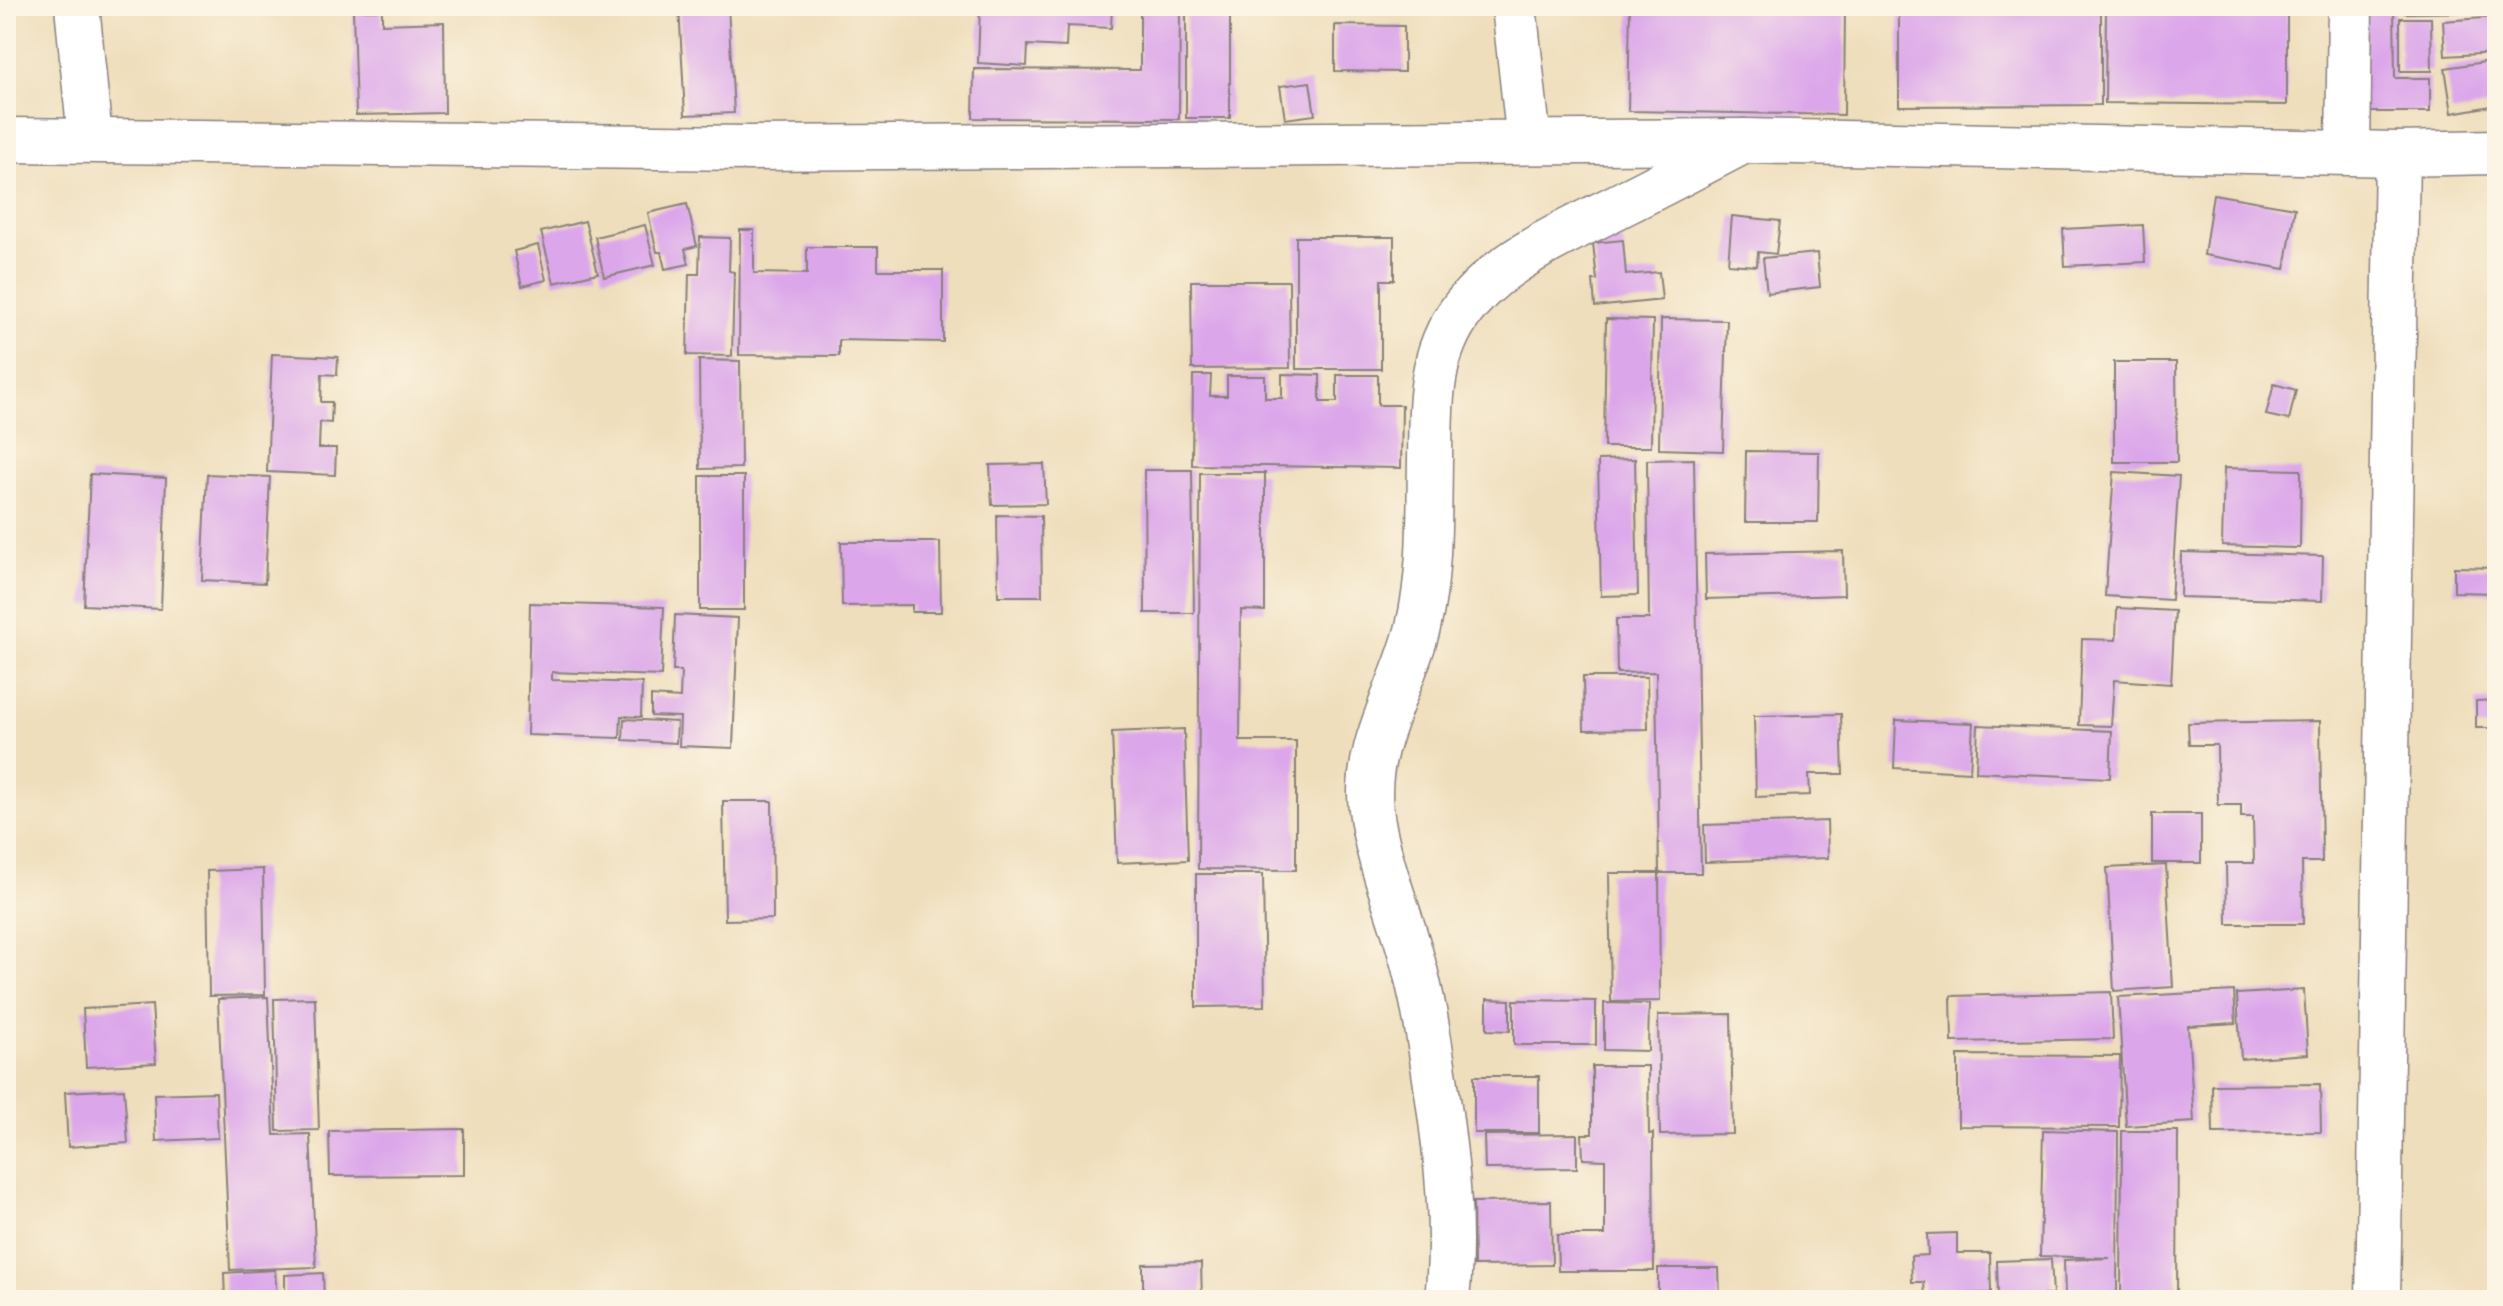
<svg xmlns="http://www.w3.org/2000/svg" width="2503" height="1306" viewBox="0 0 2503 1306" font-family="'Sorts Mill Goudy',serif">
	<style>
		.building { fill: #dca7ea }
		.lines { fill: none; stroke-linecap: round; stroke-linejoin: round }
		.minor-casing { stroke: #88807c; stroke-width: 47 }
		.tertiary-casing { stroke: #88807c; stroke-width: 47 }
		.minor { stroke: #fff; stroke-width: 44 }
		.tertiary { stroke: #fff; stroke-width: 44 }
	</style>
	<rect width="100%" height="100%" fill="#fcf5e5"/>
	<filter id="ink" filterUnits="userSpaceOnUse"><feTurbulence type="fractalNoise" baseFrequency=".0125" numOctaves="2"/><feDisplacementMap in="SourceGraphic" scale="16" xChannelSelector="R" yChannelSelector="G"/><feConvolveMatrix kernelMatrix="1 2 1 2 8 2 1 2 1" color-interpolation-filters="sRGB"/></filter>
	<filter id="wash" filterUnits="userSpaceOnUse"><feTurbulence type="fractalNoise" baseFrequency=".006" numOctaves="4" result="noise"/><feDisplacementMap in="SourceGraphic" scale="32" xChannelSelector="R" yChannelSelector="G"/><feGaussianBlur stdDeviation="1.8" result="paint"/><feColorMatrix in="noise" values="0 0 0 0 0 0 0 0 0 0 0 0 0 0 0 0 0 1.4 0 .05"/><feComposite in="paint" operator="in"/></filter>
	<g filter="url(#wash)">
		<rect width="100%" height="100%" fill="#efdebc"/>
		<g id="blocks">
			<g class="building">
				<path d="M679,6H728L734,113L685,115Z"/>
				<path d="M980,6H1112L1111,28L1067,26L1066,47L1028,45L1027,66L978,63Z"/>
				<path d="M1140,6H1180L1179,119L973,118L974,69L1140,70Z"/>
				<rect x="1186" y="6" width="44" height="112"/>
				<path d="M1630,6H1845L1844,115L1628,111Z"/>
				<path d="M1899,6H2101V105L1899,106Z"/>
				<path d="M2106,6H2287V105L2105,103Z"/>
				<path d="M2360,6H2394L2395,78H2430V112H2361Z"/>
				<path d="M2404,6H2497V12L2404,13Z"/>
				<path d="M353,10H382V24L444,22L445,113L356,115Z"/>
				<path d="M2497,17V53L2445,56L2443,21Z"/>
				<path d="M2400,18H2431L2432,71H2400Z"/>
				<path d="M1335,25L1404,26V72L1335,71Z"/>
				<path d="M2497,60V105L2452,113L2445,68Z"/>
				<path d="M1310,82L1315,115L1285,119L1280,86Z"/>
				<path d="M2213,194L2295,208L2285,269L2204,255Z"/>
				<path d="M687,204L697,246L685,249L689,264L665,269L661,252H657L648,213Z"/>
				<path d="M1732,216L1780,221L1776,254L1758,252L1757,266L1728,264Z"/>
				<path d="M585,221L598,273L554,283L541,232Z"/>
				<path d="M645,225L655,265L604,277L595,237Z"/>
				<path d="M2143,225L2145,262L2065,266L2063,229Z"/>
				<path d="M740,230H754V273L807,274V247H878V270H943V342L839,340V356L739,355Z"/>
				<path d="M700,237L730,238L729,271L734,272L732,356L687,355L689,274H699Z"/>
				<path d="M1296,237H1394V280H1381V369H1296Z"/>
				<path d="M1623,240L1626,275L1659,272L1662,300L1595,307L1593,280H1597L1593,243Z"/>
				<path d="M538,245L546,280L522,286L514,251Z"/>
				<path d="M1817,253L1820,287L1767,293L1763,258Z"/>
				<path d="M1191,281H1289L1290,368L1192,369Z"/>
				<path d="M1606,319L1653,320L1651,447H1604Z"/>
				<path d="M1661,319L1727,320L1723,451L1659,449Z"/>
				<path d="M272,354L338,357L337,375L322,374L321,402H332L331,423L320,422L319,448H336L335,475L267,472Z"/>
				<path d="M699,360L740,361L741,468L700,469Z"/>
				<path d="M2114,362H2176L2177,462H2114Z"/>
				<path d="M1282,374L1320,375V402H1337V375H1378V405H1402L1401,468L1192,465L1193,375H1211L1210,396H1227V376H1265V398H1282Z"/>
				<path d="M2274,384L2296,390L2289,420L2266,415Z"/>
				<path d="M1746,451L1819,452L1818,522H1745Z"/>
				<path d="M1635,459L1638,595L1601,596L1598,460Z"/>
				<path d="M1694,459L1701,873H1659L1656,672L1617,673L1616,619H1649L1647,460Z"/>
				<path d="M1044,464L1046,504L992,505L990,465Z"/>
				<path d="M2224,468L2301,470L2300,548L2222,546Z"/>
				<path d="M1144,470H1192L1194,613H1145Z"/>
				<path d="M2114,472L2179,476L2171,600L2105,596Z"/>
				<path d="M1200,473H1265V611L1241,610L1240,741H1296V870L1198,869Z"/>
				<path d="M90,474L166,478L161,609L84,605Z"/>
				<path d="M207,474L270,477L265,583L202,580Z"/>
				<rect x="700" y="476" width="44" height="134"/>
				<path d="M997,515L1041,516L1042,596H998Z"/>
				<path d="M841,542H940L941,612H912V605L842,606Z"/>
				<path d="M1843,551L1844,595L1706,599L1705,554Z"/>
				<path d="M2181,552L2323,556L2322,601L2180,597Z"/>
				<path d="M2454,567L2497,568V593L2454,592Z"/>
				<path d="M530,603L664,607L661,676L552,672V680L642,683L641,717L621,716L620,738L527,735Z"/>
				<path d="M2117,608L2175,611L2171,684L2114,680L2111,726L2079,725L2082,639L2116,640Z"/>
				<path d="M675,615L738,618L733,748L679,746L680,717L651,716V696L680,698L681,671H673Z"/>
				<path d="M1583,677H1647L1648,729L1584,730Z"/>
				<path d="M2497,700V728H2476V701Z"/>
				<path d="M1841,714L1843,774H1809L1810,795L1756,797L1754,716Z"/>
				<path d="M624,719L677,722L676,743L623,740Z"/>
				<path d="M1896,720L1973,723L1970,772L1894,768Z"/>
				<path d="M2320,721L2322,862H2302L2303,924H2227L2226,863H2254L2253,817H2241V805H2218L2217,745H2189L2188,723Z"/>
				<path d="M1978,725L2112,731L2110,778L1976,772Z"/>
				<path d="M1184,729L1188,860L1117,863L1112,732Z"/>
				<path d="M723,801H772L773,919L725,920Z"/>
				<rect x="2152" y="814" width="49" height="49"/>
				<path d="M1827,821L1828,858L1705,862L1704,825Z"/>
				<path d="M2166,865L2173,987L2114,991L2107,868Z"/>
				<path d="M263,869L265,995L209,996L207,871Z"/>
				<path d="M1609,873H1659L1660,1001L1611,1002Z"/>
				<path d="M1196,874H1263L1265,1006L1196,1007Z"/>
				<path d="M2304,990L2308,1054L2241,1059L2237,994Z"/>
				<path d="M2234,991L2236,1023L2188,1026L2194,1122L2126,1126L2118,997Z"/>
				<path d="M2111,992L2113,1039L1952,1042L1951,996Z"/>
				<path d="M268,997L274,1135L310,1134L316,1267L230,1270L218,999Z"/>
				<path d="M315,998L319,1130L277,1131L274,999Z"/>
				<path d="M1487,999L1510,1000V1031L1487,1030Z"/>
				<path d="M1514,1000L1596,1001V1045H1514Z"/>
				<path d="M1604,1003L1649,1004L1648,1051L1604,1050Z"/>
				<path d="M152,1005L156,1063L86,1067L83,1009Z"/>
				<path d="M1731,1014L1733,1134L1660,1135L1658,1015Z"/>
				<path d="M1958,1055L2120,1056L2119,1127L1958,1126Z"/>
				<path d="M1592,1066H1648L1649,1134L1653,1133L1654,1271H1558L1557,1235H1605V1160L1583,1159L1582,1134H1592Z"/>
				<rect x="1474" y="1076" width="65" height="57"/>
				<path d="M2320,1084L2321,1132L2213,1133L2212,1085Z"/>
				<path d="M124,1089L128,1143L68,1147L65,1092Z"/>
				<path d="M216,1092L218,1138L156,1141L154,1094Z"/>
				<path d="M464,1129V1175L330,1176L329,1131Z"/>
				<path d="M2043,1130L2118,1132L2117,1300H2065L2064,1260L2110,1258L2040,1256Z"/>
				<path d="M2122,1131H2178L2177,1300H2121Z"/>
				<path d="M1577,1134V1168L1485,1169L1484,1135Z"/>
				<path d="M1551,1201L1552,1265L1474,1266L1473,1202Z"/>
				<path d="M1957,1233V1253H1990L1991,1293L1925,1295L1924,1282H1912L1911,1256L1928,1255L1927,1234Z"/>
				<path d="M2051,1259L2053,1295L1998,1296L1997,1261Z"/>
				<path d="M1201,1263L1202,1300H1143V1264Z"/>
				<path d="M1658,1268H1719L1720,1300H1658Z"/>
				<path d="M275,1270L277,1300H225L224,1273Z"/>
				<path d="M323,1273L324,1300H285V1275Z"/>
			</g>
		</g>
	</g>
	<g filter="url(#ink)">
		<use href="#blocks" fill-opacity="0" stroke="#88807c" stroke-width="2"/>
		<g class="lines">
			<defs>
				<g id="minor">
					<path d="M77,6L90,139"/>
					<path d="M1514,6L1529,142"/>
					<path d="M2348,152L2350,6"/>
					<path d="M1447,1300C1455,1225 1446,1152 1435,1078C1429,1038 1423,998 1412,959C1399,909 1377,860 1371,809C1363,745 1404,687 1418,627C1431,574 1429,514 1430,459C1431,400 1428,348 1470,300C1509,255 1572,230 1624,203C1664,183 1704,162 1744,141"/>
					<path d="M2378,1300L2397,154"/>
				</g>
				<path id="tertiary" d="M6,140L750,148L1744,141L2397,154L2497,152"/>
			</defs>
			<use href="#minor" class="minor-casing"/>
			<use href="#tertiary" class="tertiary-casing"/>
			<use href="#minor" class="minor"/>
			<use href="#tertiary" class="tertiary"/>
		</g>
	</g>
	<rect width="2503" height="1306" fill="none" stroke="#fcf5e5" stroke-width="32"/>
</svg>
